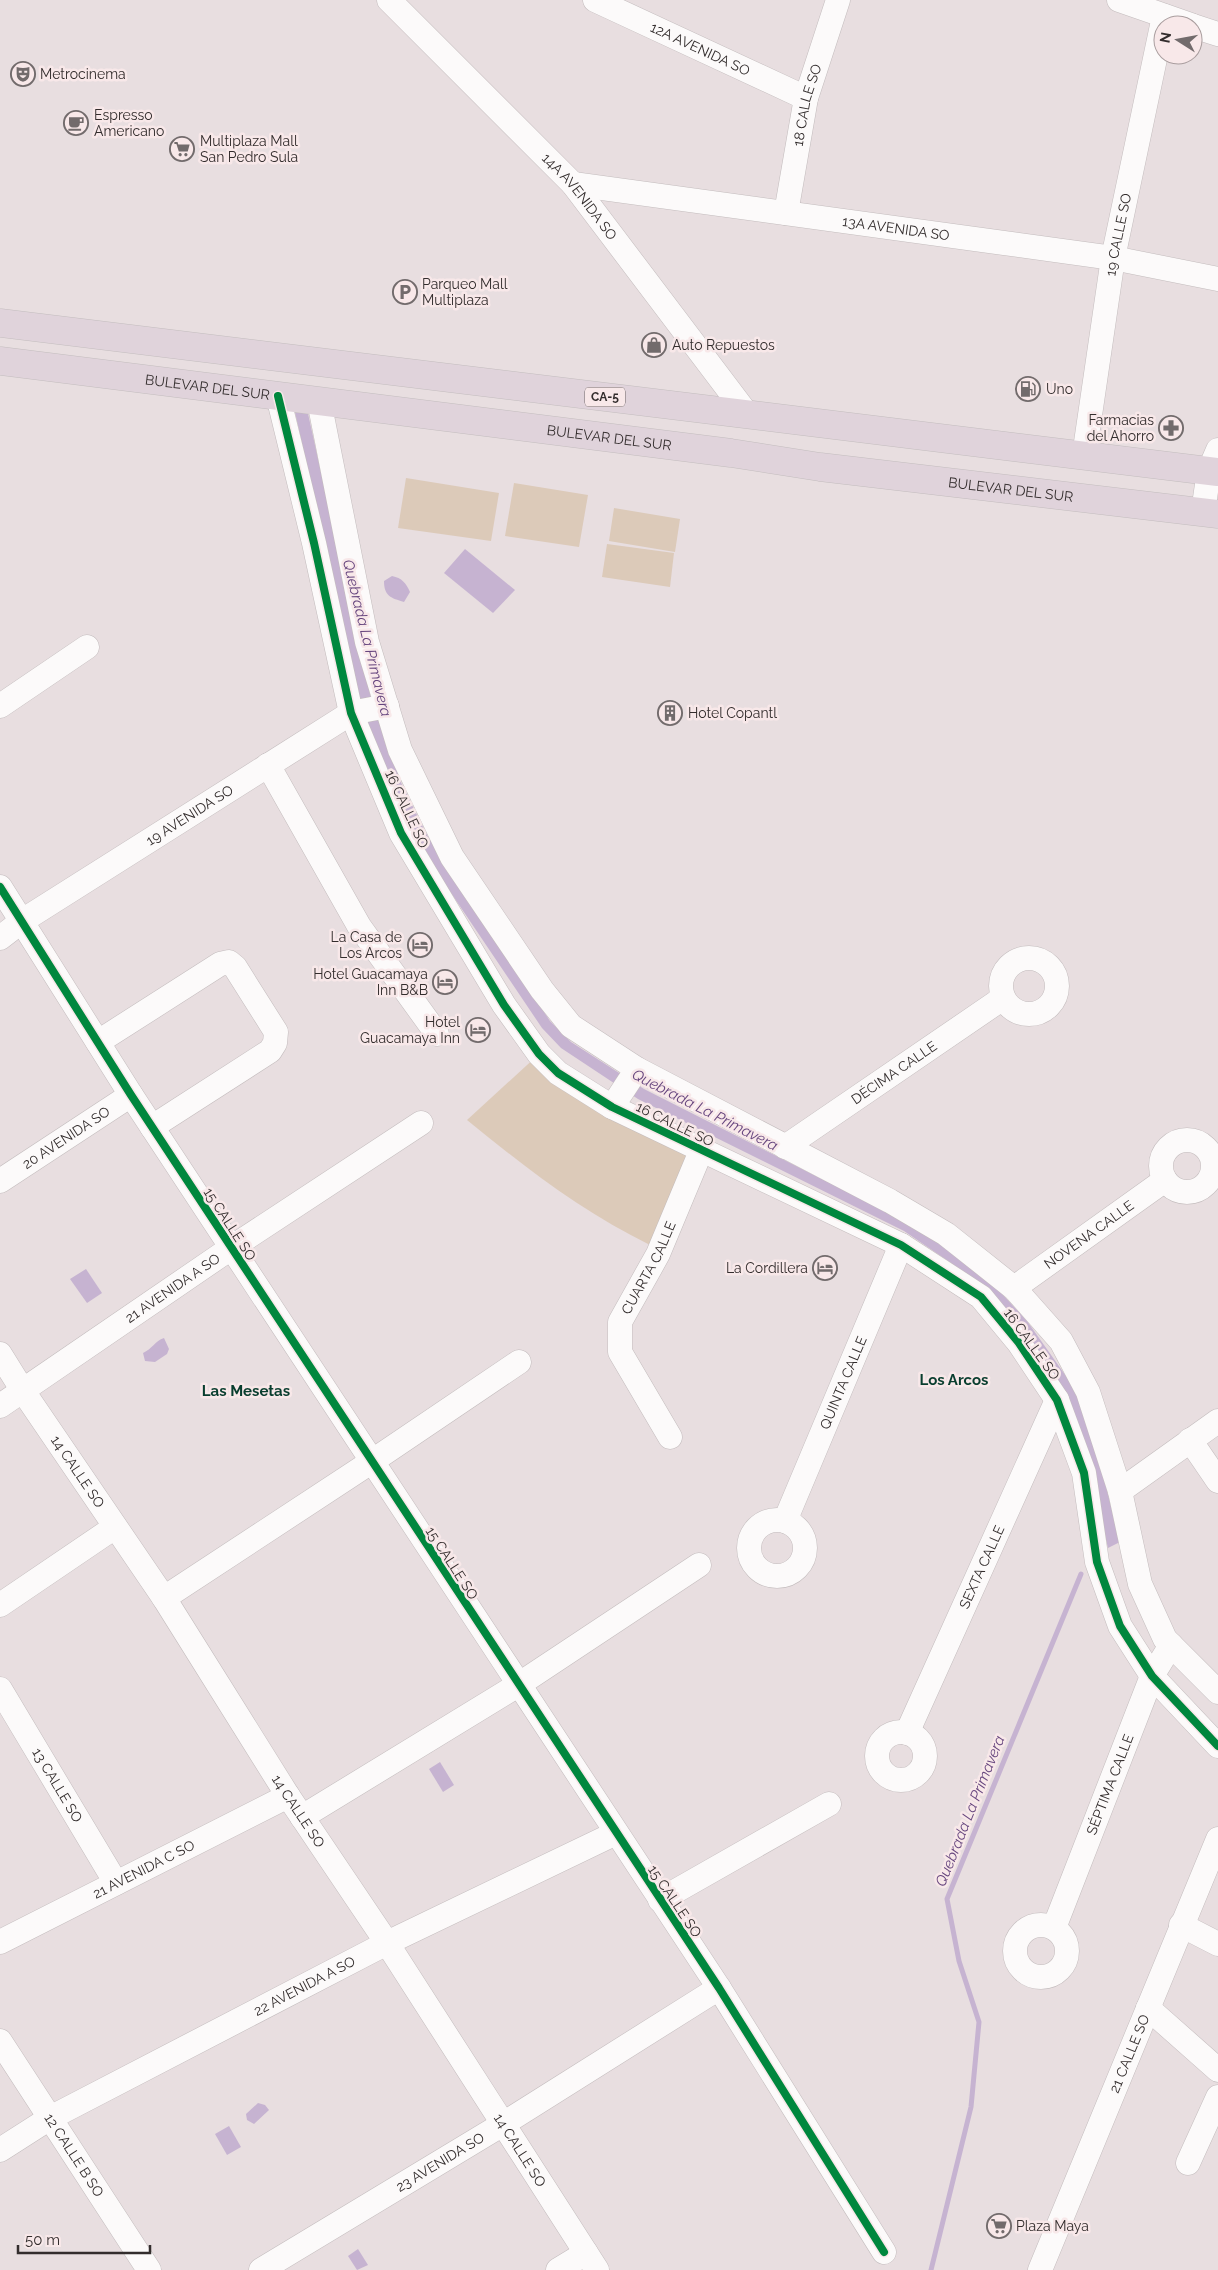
<svg xmlns="http://www.w3.org/2000/svg" width="1218" height="2270" viewBox="0 0 1218 2270" font-family="Raleway,sans-serif">
	<style>
		.green { fill: #dccab9 }
		.water { fill: #c6b3d1 }
		.lines { fill: none; stroke-linecap: round; stroke-linejoin: round }
		.stream { stroke: #c6b3d1; stroke-width: 5 }
		.minor-casing { stroke: #c3bcbd; stroke-width: 25 }
		.highway-casing { stroke: #c3bdbe; stroke-width: 29 }
		.minor { stroke: #fcfafa; stroke-width: 24 }
		.highway { stroke: #e0d3db; stroke-width: 28 }
		.cycleway-casing { stroke: #f8e8e9; stroke-width: 11 }
		.cycleway { stroke: #00873e; stroke-width: 8 }
		.labels { text-anchor: middle; dominant-baseline: central; stroke-width: 5; stroke-linejoin: round; paint-order: stroke }
		.shield { fill: #f8e8e9; stroke: #6e6565; stroke-width: 1 }
		.shield-label { font-size: 12px; font-weight: bold; fill: #332d2d }
		.street-label { font-size: 14px; fill: #332d2d; stroke: #f8e8e9 }
		.poi-label { font-size: 14px; fill: #332d2d; stroke: #f8e8e9; text-anchor: start }
		.water-label { font-size: 15px; font-style: italic; fill: #66457e; stroke: #f8e8e9 }
		.neighbourhood-label { font-size: 15px; font-weight: bold; fill: #093e2f; stroke: #f8e8e9 }
	</style>
	<rect width="100%" height="100%" fill="#e8dee0"/>
	<g class="green">
		<path d="M406,478L499,493L491,541L398,528Z"/>
		<path d="M514,483L588,495L579,547L505,536Z"/>
		<path d="M614,508L680,519L675,552L609,541Z"/>
		<path d="M607,544L674,553L670,587L602,577Z"/>
		<path d="M539,1054L693,1142L650,1245C582,1212 526,1168 467,1120Z"/>
	</g>
	<g class="water">
		<path d="M294,408L307,409L370,694L402,785L427,835L550,1021L571,1042L644,1089L909,1223L984,1274L1027,1321L1073,1386L1093,1435L1120,1542L1108,1548L1083,1441L976,1280L904,1231L638,1099L561,1048L542,1028L416,841L384,773L360,699Z"/>
		<path d="M465,549L515,590L493,613L444,573Z"/>
		<path d="M392,576C402,578 406,583 410,592L404,602C391,598 384,596 384,581Z"/>
		<path d="M86,1269L102,1293L87,1303L70,1279Z"/>
		<path d="M164,1338L169,1349L167,1354L155,1362L145,1361L143,1353C152,1349 155,1341 164,1338Z"/>
		<path d="M440,1762L454,1785L443,1792L429,1769Z"/>
		<path d="M258,2103L265,2105L269,2110L254,2124L247,2120L246,2114Z"/>
		<path d="M229,2126L241,2147L227,2155L215,2134Z"/>
		<path d="M358,2249L368,2265L357,2270L348,2256Z"/>
	</g>
	<g class="lines">
		<path class="stream" d="M931,2270L971,2107L979,2022L959,1961L947,1899L1081,1574"/>
		<defs>
			<g id="minor">
				<path id="s1" d="M389,0L573,184L747,414"/>
				<path id="s2" d="M595,0L806,98"/>
				<path d="M1119,0L1191,25"/>
				<path d="M1193,26L1218,34"/>
				<path id="s3" d="M573,184L1113,258L1218,279"/>
				<path id="s4" d="M786,213L806,98L838,0"/>
				<path d="M278,396L314,543L351,713L401,833L504,1005L539,1054L558,1073L612,1107L901,1245L981,1297L1019,1343L1057,1400L1084,1473L1097,1562L1120,1626L1152,1676L1218,1746"/>
				<path d="M319,401L367,642L400,750L452,857L542,990L571,1026L637,1069L890,1201L946,1234L1014,1288L1061,1341L1088,1392L1120,1491L1140,1584L1165,1639L1218,1692"/>
				<path id="s5" d="M1084,456L1113,258L1164,16"/>
				<path d="M1203,512L1209,471L1218,450"/>
				<path d="M0,706L87,647"/>
				<path d="M268,765L359,926L437,1034"/>
				<path d="M0,887L131,1095L719,1988L884,2252"/>
				<path id="s6" d="M0,938L22,921L351,713L387,706"/>
				<circle cx="1029" cy="986" r="28"/>
				<path d="M98,1042L220,964L229,962L235,967L276,1032L275,1043L270,1051L152,1127"/>
				<path d="M612,1107L637,1069"/>
				<circle cx="1187" cy="1166" r="26"/>
				<path id="s7" d="M785,1147L1003,998"/>
				<path id="s8" d="M0,1181L131,1095"/>
				<path id="s9" d="M1014,1288L1165,1180"/>
				<path id="s10" d="M0,1354L23,1391L164,1598L288,1796L387,1943L597,2270"/>
				<path id="s11" d="M0,1406L231,1248L421,1123"/>
				<path id="s12" d="M670,1437L620,1352V1322L658,1254L701,1151"/>
				<path d="M1190,1440L1218,1481"/>
				<path d="M1120,1491L1218,1421"/>
				<circle cx="777" cy="1548" r="28"/>
				<path id="s13" d="M785,1521L901,1245"/>
				<path d="M164,1598L371,1462L519,1362"/>
				<path d="M0,1605L115,1527"/>
				<path id="s14" d="M0,1689L116,1883"/>
				<circle cx="901" cy="1756" r="24"/>
				<path id="s15" d="M907,1733L1057,1400"/>
				<path d="M302,1817L518,1685L699,1565"/>
				<path d="M660,1900L829,1804"/>
				<path d="M1181,1925L1218,1944"/>
				<circle cx="1041" cy="1951" r="26"/>
				<path id="s16" d="M1054,1928L1152,1676L1171,1645"/>
				<path id="s17" d="M0,1942L288,1796"/>
				<path d="M1148,2008L1218,2070"/>
				<path id="s18" d="M0,2041L149,2270"/>
				<path id="s19" d="M0,2150L50,2118L387,1943L616,1833"/>
				<path d="M1188,2163L1218,2097"/>
				<path id="s20" d="M261,2270L503,2124L719,1988"/>
				<path d="M558,2270L586,2253"/>
				<path id="s21" d="M1040,2270L1218,1839"/>
			</g>
			<g id="highway">
				<path d="M0,323L1218,472"/>
				<path id="s22" d="M0,361L731,453L820,467L1218,514"/>
			</g>
		</defs>
		<use href="#minor" class="minor-casing"/>
		<use href="#highway" class="highway-casing"/>
		<use href="#minor" class="minor"/>
		<use href="#highway" class="highway"/>
		<defs>
			<g id="cycleway">
				<path d="M278,396L314,543L351,713L401,833L504,1005L539,1054L558,1073L612,1107L901,1245L981,1297L1019,1343L1057,1400L1084,1473L1097,1562L1120,1626L1152,1676L1218,1746"/>
				<path d="M0,887L131,1095L719,1988L884,2252"/>
			</g>
		</defs>
		<use href="#cycleway" class="cycleway-casing"/>
		<use href="#cycleway" class="cycleway"/>
	</g>
	<defs>
		<symbol id="theatre-ring" viewBox="-11 -11 22 22"><circle r="9.5" fill="#f8e8e9" stroke="#726b6c" stroke-width="1.5"/><path d="M-5-5.5Q0-4 5-5.5V0Q5 5 0 6Q-5 5-5 0ZM-3.3-2.5H-1v1.5H-3.3ZM1-2.5H3.3v1.5H1ZM-2.8 1Q0 5.5 2.8 1Z" fill="#726b6c"/></symbol>
		<symbol id="cafe-ring" viewBox="-11 -11 22 22"><circle r="9.5" fill="#f8e8e9" stroke="#726b6c" stroke-width="1.5"/><path d="M-5.5-4.5H6V0H3Q3 3.5 0 3.5H-2.5Q-5.5 3.5-5.5 0ZM3-3.2v2h1.7v-2ZM-6 4.5H4V6H-6Z" fill="#726b6c"/></symbol>
		<symbol id="supermarket-ring" viewBox="-11 -11 22 22"><circle r="9.5" fill="#f8e8e9" stroke="#726b6c" stroke-width="1.5"/><path d="M-6-5.5h2.5l.6 2H6L4.5 2H-2.5L-4.4-4H-6ZM-1.5 3.2a1.3 1.3 0 1 0 .1 0ZM3 3.2a1.3 1.3 0 1 0 .1 0Z" fill="#726b6c"/></symbol>
		<symbol id="parking-ring" viewBox="-11 -11 22 22"><circle r="9.5" fill="#f8e8e9" stroke="#726b6c" stroke-width="1.5"/><path d="M-3.5-5.5H1a3.5 3.5 0 0 1 0 7H-1V5.5H-3.5ZM-1-3.4V-.6H.8a1.4 1.4 0 0 0 0-2.8Z" fill="#726b6c"/></symbol>
		<symbol id="shop-ring" viewBox="-11 -11 22 22"><circle r="9.5" fill="#f8e8e9" stroke="#726b6c" stroke-width="1.5"/><path d="M-5-2.5h2.3a2.7 3.5 0 0 1 5.4 0H5L5.5 6h-11ZM-1.5-2.5h3a1.5 2.3 0 0 0-3 0Z" fill="#726b6c"/></symbol>
		<symbol id="fuel-ring" viewBox="-11 -11 22 22"><circle r="9.5" fill="#f8e8e9" stroke="#726b6c" stroke-width="1.5"/><path d="M-5.5-6h7V0h2V4h1.3V-2.5L3-4.5l.8-.8L6-3V5H2.5V1h-1V6h-7ZM-4.2-4.7v3.2H.2V-4.7Z" fill="#726b6c"/></symbol>
		<symbol id="pharmacy-ring" viewBox="-11 -11 22 22"><circle r="9.5" fill="#f8e8e9" stroke="#726b6c" stroke-width="1.5"/><path d="M-2-6h4v4h4v4h-4v4h-4v-4h-4v-4h4Z" fill="#726b6c"/></symbol>
		<symbol id="building-ring" viewBox="-11 -11 22 22"><circle r="9.5" fill="#f8e8e9" stroke="#726b6c" stroke-width="1.5"/><path d="M-4-6H4V6H1V3H-1V6H-4ZM-2.5-4.3h1.7v1.8h-1.7ZM.8-4.3h1.7v1.8H.8ZM-2.5-1h1.7V.8h-1.7ZM.8-1h1.7V.8H.8Z" fill="#726b6c"/></symbol>
		<symbol id="hotel-ring" viewBox="-11 -11 22 22"><circle r="9.5" fill="#f8e8e9" stroke="#726b6c" stroke-width="1.5"/><path d="M-6-4.5h1.5V1H6V5H4.5V3h-9V5H-6ZM-4 0a1.8 1.8 0 1 1 3.6 0ZM.5 0V-2.5h3Q6-2.5 6 0Z" fill="#726b6c"/></symbol>
	</defs>
	<g fill-rule="evenodd">
		<use href="#theatre-ring" x="9" y="60" width="28" height="28"/>
		<use href="#cafe-ring" x="62" y="109" width="28" height="28"/>
		<use href="#supermarket-ring" x="168" y="135" width="28" height="28"/>
		<use href="#parking-ring" x="391" y="278" width="28" height="28"/>
		<use href="#shop-ring" x="640" y="331" width="28" height="28"/>
		<use href="#fuel-ring" x="1014" y="375" width="28" height="28"/>
		<use href="#pharmacy-ring" x="1157" y="414" width="28" height="28"/>
		<use href="#building-ring" x="656" y="699" width="28" height="28"/>
		<use href="#hotel-ring" x="406" y="931" width="28" height="28"/>
		<use href="#hotel-ring" x="431" y="968" width="28" height="28"/>
		<use href="#hotel-ring" x="464" y="1016" width="28" height="28"/>
		<use href="#hotel-ring" x="811" y="1254" width="28" height="28"/>
		<use href="#supermarket-ring" x="985" y="2212" width="28" height="28"/>
	</g>
	<g class="labels">
		<rect class="shield" x="585" y="387.5" width="40" height="19" rx="4"/>
		<g class="shield-label">
			<text x="605" y="397">CA-5</text>
		</g>
		<g class="street-label">
			<text stroke="none"><textPath href="#s2" startOffset="116">12A AVENIDA SO</textPath></text>
			<text stroke="none"><textPath href="#s4" startOffset="110">18 CALLE SO</textPath></text>
			<text stroke="none"><textPath href="#s1" startOffset="274">14A AVENIDA SO</textPath></text>
			<text stroke="none"><textPath href="#s3" startOffset="326">13A AVENIDA SO</textPath></text>
			<text stroke="none"><textPath href="#s5" startOffset="224">19 CALLE SO</textPath></text>
			<text stroke="none"><textPath href="#s22" startOffset="209">BULEVAR DEL SUR</textPath></text>
			<text stroke="none"><textPath href="#s22" startOffset="614">BULEVAR DEL SUR</textPath></text>
			<text stroke="none"><textPath href="#s22" startOffset="1019">BULEVAR DEL SUR</textPath></text>
			<text transform="translate(407 809) rotate(65)">16 CALLE SO</text>
			<text stroke="none"><textPath href="#s6" startOffset="226">19 AVENIDA SO</textPath></text>
			<text stroke="none"><textPath href="#s7" startOffset="132">DÉCIMA CALLE</textPath></text>
			<text transform="translate(675 1124) rotate(26)">16 CALLE SO</text>
			<text stroke="none"><textPath href="#s8" startOffset="79">20 AVENIDA SO</textPath></text>
			<text transform="translate(230 1224) rotate(57)">15 CALLE SO</text>
			<text stroke="none"><textPath href="#s9" startOffset="92">NOVENA CALLE</textPath></text>
			<text stroke="none"><textPath href="#s12" startOffset="190">CUARTA CALLE</textPath></text>
			<text stroke="none"><textPath href="#s11" startOffset="209">21 AVENIDA A SO</textPath></text>
			<text transform="translate(1032 1344) rotate(54)">16 CALLE SO</text>
			<text stroke="none"><textPath href="#s13" startOffset="150">QUINTA CALLE</textPath></text>
			<text stroke="none"><textPath href="#s10" startOffset="141">14 CALLE SO</textPath></text>
			<text transform="translate(452 1563) rotate(57)">15 CALLE SO</text>
			<text stroke="none"><textPath href="#s15" startOffset="182">SEXTA CALLE</textPath></text>
			<text stroke="none"><textPath href="#s16" startOffset="154">SÉPTIMA CALLE</textPath></text>
			<text stroke="none"><textPath href="#s14" startOffset="112">13 CALLE SO</textPath></text>
			<text stroke="none"><textPath href="#s10" startOffset="546">14 CALLE SO</textPath></text>
			<text stroke="none"><textPath href="#s17" startOffset="161">21 AVENIDA C SO</textPath></text>
			<text transform="translate(675 1901) rotate(56)">15 CALLE SO</text>
			<text stroke="none"><textPath href="#s19" startOffset="346">22 AVENIDA A SO</textPath></text>
			<text stroke="none"><textPath href="#s21" startOffset="234">21 CALLE SO</textPath></text>
			<text stroke="none"><textPath href="#s10" startOffset="951">14 CALLE SO</textPath></text>
			<text stroke="none"><textPath href="#s18" startOffset="136">12 CALLE B SO</textPath></text>
			<text stroke="none"><textPath href="#s20" startOffset="209">23 AVENIDA SO</textPath></text>
		</g>
		<g class="poi-label">
			<text x="40" y="74">Metrocinema</text>
			<text x="94" y="115">Espresso<tspan x="94" dy="16">Americano</tspan></text>
			<text x="200" y="141">Multiplaza Mall<tspan x="200" dy="16">San Pedro Sula</tspan></text>
			<text x="422" y="284">Parqueo Mall<tspan x="422" dy="16">Multiplaza</tspan></text>
			<text x="672" y="345">Auto Repuestos</text>
			<text x="1046" y="389">Uno</text>
			<text x="1154" y="420" text-anchor="end">Farmacias<tspan x="1154" dy="16">del Ahorro</tspan></text>
			<text x="688" y="713">Hotel Copantl</text>
			<text x="402" y="937" text-anchor="end">La Casa de<tspan x="402" dy="16">Los Arcos</tspan></text>
			<text x="428" y="974" text-anchor="end">Hotel Guacamaya<tspan x="428" dy="16">Inn B&amp;B</tspan></text>
			<text x="460" y="1022" text-anchor="end">Hotel<tspan x="460" dy="16">Guacamaya Inn</tspan></text>
			<text x="808" y="1268" text-anchor="end">La Cordillera</text>
			<text x="1016" y="2226">Plaza Maya</text>
		</g>
		<g class="water-label">
			<text transform="translate(367 638) rotate(76)">Quebrada La Primavera</text>
			<text transform="translate(705 1110) rotate(27)">Quebrada La Primavera</text>
			<text transform="translate(970 1811) rotate(-68)">Quebrada La Primavera</text>
		</g>
		<g class="neighbourhood-label">
			<text x="954" y="1380">Los Arcos</text>
			<text x="246" y="1391">Las Mesetas</text>
		</g>
	</g>
	<g transform="translate(1178 40) rotate(281)"><circle r="24" fill="#f8e8e9" stroke="#a99d9e"/>
	<path d="M0-4L9 19L0 12L-9 19Z" fill="#726b6c"/>
	<text y="-8" font-size="14" font-weight="bold" text-anchor="middle" fill="#332d2d">N</text>
	</g>
	<path d="M18 2245v8h132v-8" fill="none" stroke="#332d2d" stroke-width="2.5"/>
	<text x="25" y="2245" font-size="15" fill="#332d2d" stroke="#f8e8e9" stroke-width="4" paint-order="stroke">50 m</text>
</svg>
